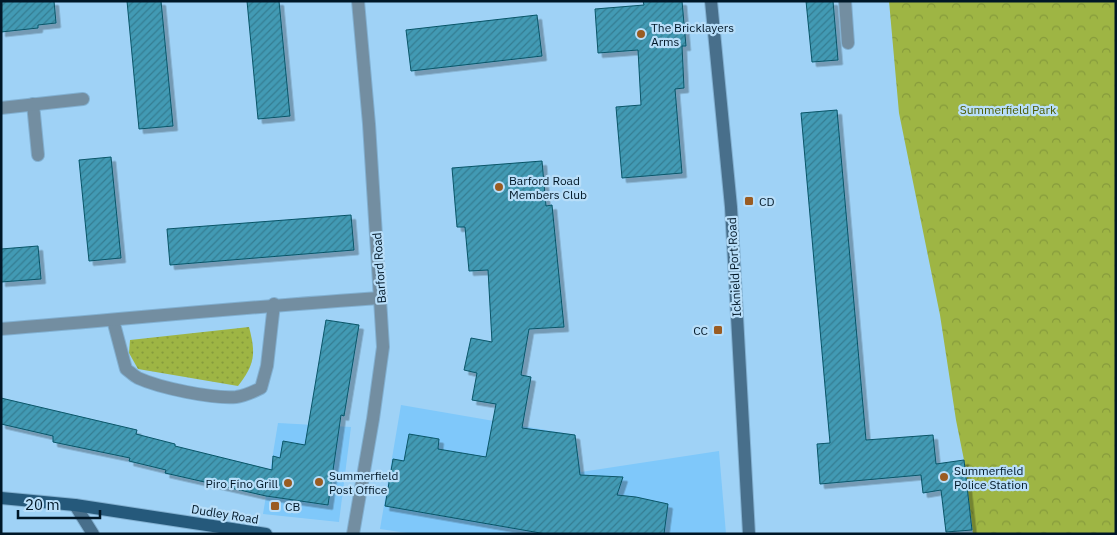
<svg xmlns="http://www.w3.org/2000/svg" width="1117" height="535" viewBox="0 0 1117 535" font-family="'IBM Plex Sans',sans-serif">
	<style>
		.built { fill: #7fc8fa }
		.grass { fill: url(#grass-dots) }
		.park { fill: url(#park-crowns) }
		.building { fill: url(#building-hatch); stroke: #075568; filter: url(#shadow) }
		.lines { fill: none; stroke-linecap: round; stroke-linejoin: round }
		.service-casing { stroke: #82b0d1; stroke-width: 14 }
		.minor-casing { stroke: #82b0d1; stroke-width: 14 }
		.secondary-casing { stroke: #82b0d1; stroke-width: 14 }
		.primary-casing { stroke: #82b0d1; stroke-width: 14 }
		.service { stroke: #738ea1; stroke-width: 12 }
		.minor { stroke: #738ea1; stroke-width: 12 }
		.secondary { stroke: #486f8b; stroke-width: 12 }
		.primary { stroke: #25597b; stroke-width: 12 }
		.poi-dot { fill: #9a5c22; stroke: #b8def9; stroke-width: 2 }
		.labels { text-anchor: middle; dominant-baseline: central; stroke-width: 4.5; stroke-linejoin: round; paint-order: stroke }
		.poi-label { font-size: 12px; fill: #001727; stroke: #b8def9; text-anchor: start }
		.park-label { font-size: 12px; fill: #4d5c02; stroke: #b8def9 }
		.street-label { font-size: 12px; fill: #001727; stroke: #b8def9 }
	</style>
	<defs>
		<pattern id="grass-dots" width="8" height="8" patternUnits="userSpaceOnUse" patternTransform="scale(1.25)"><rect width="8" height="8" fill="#9eb544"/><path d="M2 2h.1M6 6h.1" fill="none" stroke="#869b3c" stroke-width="1.8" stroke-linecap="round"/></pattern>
		<pattern id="park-crowns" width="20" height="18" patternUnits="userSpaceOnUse" patternTransform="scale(1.25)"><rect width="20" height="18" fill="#9eb544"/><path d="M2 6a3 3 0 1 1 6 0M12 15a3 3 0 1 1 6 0" fill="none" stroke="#869b3c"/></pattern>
		<pattern id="building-hatch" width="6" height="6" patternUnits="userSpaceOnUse" patternTransform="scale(1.25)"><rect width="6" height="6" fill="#429ab4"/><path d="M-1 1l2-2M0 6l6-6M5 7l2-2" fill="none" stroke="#357d92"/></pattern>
		<filter id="shadow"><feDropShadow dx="4.5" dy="4.5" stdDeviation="0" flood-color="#0004"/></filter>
	</defs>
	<rect width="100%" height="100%" fill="#9fd2f6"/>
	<g class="built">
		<path d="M401,405L575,435L581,472L719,451L726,534H414L380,529Z"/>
		<path d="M278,423L351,427L339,522L263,514Z"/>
	</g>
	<path class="grass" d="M249,327C256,354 255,364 238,386L138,369L129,353L130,340Z"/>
	<path class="park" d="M889,1H1116V534H973L964,460L956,420L940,315L899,113Z"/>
	<g class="building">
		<path d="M1,1H54L56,23L38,25V28L1,32Z"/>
		<path d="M127,1H161L173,126L139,129Z"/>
		<path d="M247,1H279L290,116L258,119Z"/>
		<path d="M643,1H682L686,46H682L684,88L675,89L682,173L622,178L616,107L641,105L638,50L598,53L595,9L644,5Z"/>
		<path d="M806,1H833L838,60L812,62Z"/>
		<path d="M537,15L542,56L411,71L406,30Z"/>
		<path d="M837,110L866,440L933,435L936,464L964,460L972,530L946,532L941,490L923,493L921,475L820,484L817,444L830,443L801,113Z"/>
		<path d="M111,157L121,258L89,261L79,160Z"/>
		<path d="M542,161L546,206L552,205L564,327L529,329L521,375L531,377L522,428L575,435L580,475L623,477L617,495L636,497L668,504L664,534H546L385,506L393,459L404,461L409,434L439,439L438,449L486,457L496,404L472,400L477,373L464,370L471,338L492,342L488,270L469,271L465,227H457L452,168Z"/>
		<path d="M351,215L354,250L170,265L167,229Z"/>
		<path d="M38,246L41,279L1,282V249Z"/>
		<path d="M326,320L359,325L344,416L341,415L328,505L266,496L165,473L166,470L129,461L130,458L53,442V436L1,424V398L137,430L136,434L175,444V446L272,470L273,456L280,458L283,441L305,445Z"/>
	</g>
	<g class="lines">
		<defs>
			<g id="service">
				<path d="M845,1L848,43"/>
				<path d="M113,320L126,369C130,372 134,376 138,378C160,388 213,399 236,397C245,396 253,392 261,388L267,366L274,304"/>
			</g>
			<g id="minor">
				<path d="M33,104L38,155"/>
				<path d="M1,108L83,99"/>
				<path d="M1,329C128,319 254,306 381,298"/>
				<path d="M353,534L373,419L383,347L369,124L358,1"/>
			</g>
			<g id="secondary">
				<path d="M711,1L731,207L749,534"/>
				<path d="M75,505L93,534"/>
			</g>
			<path id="primary" d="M1,498L75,505L266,534"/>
		</defs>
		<use href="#service" class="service-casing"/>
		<use href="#minor" class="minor-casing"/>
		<use href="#secondary" class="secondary-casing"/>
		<use href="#primary" class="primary-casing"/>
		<use href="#service" class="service"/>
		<use href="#minor" class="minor"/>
		<use href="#secondary" class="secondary"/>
		<use href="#primary" class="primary"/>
	</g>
	<g class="poi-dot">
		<circle cx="641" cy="34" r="5"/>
		<circle cx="499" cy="187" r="5"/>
		<rect x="744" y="196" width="10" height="10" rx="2.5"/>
		<rect x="713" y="325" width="10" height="10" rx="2.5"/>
		<circle cx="944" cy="477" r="5"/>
		<circle cx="319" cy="482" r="5"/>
		<circle cx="288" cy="483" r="5"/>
		<rect x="270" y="501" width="10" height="10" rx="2.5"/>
	</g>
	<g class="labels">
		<g class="poi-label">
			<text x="651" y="27">The Bricklayers<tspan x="651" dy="14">Arms</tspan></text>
			<text x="509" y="180">Barford Road<tspan x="509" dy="14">Members Club</tspan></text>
			<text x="759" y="201">CD</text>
			<text x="708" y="330" text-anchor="end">CC</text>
			<text x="954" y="470">Summerfield<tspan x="954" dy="14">Police Station</tspan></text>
			<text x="329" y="475">Summerfield<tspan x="329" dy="14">Post Office</tspan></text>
			<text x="278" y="483" text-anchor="end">Piro Fino Grill</text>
			<text x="285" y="506">CB</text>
		</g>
		<g class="park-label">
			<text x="1008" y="109">Summerfield Park</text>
		</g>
		<g class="street-label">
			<text transform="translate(734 267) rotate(-93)">Icknield Port Road</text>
			<text transform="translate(379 268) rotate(-94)">Barford Road</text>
			<text transform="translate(225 514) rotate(9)">Dudley Road</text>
		</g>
	</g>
	<rect width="1117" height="535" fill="none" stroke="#001727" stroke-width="5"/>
	<path d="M18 510v8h82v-8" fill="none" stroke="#001727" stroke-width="2.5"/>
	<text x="25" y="510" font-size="15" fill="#001727" stroke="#b8def9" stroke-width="4" paint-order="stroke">20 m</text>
</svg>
